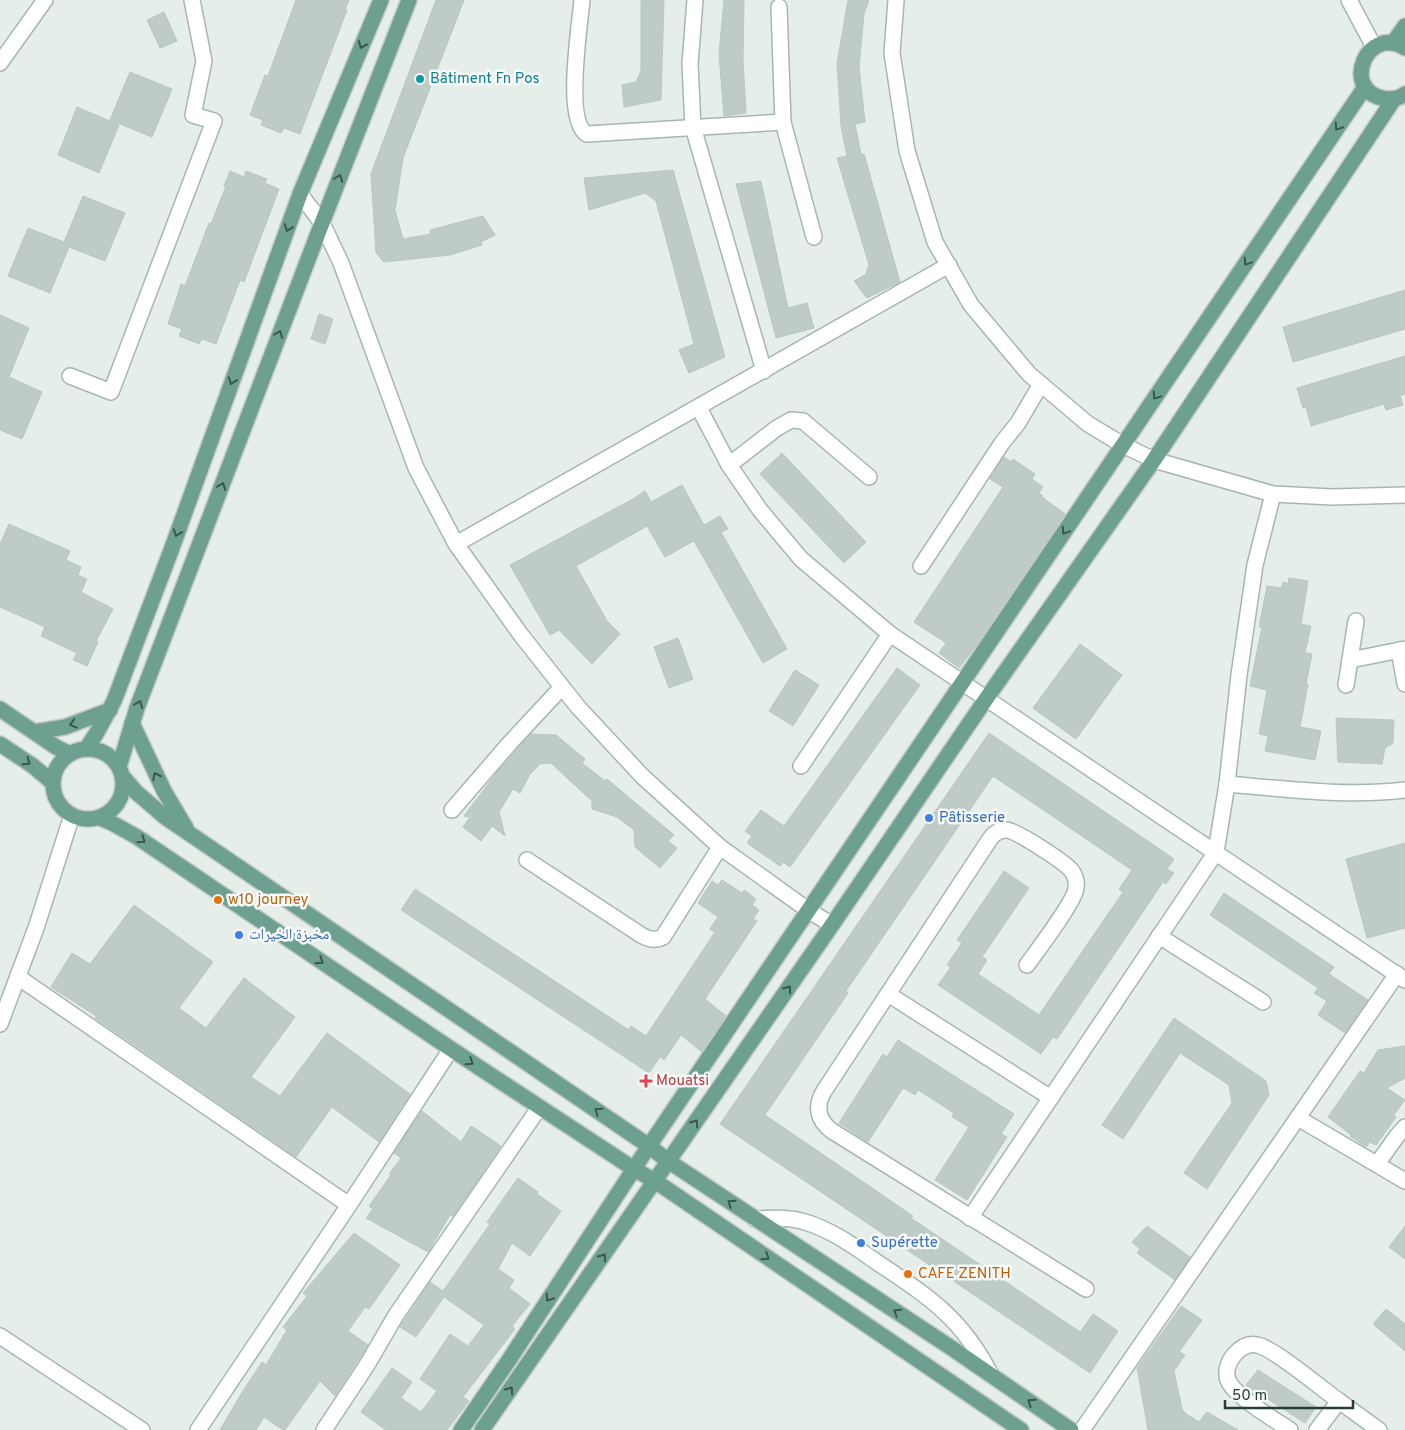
<svg xmlns="http://www.w3.org/2000/svg" width="1405" height="1430" viewBox="0 0 1405 1430" font-family="Overpass,'Noto Naskh Arabic',sans-serif">
	<style>
		.building { fill: #becbc6; stroke: #b8c7c0 }
		.lines { fill: none; stroke-linecap: round; stroke-linejoin: round }
		.minor-casing { stroke: #a8b6b1; stroke-width: 18 }
		.major-casing { stroke: #c2c9c7; stroke-width: 18 }
		.minor { stroke: #fff; stroke-width: 15 }
		.major { stroke: #6da091; stroke-width: 15 }
		.oneway { stroke: #37574e }
		.culture-dot { fill: #0f9aa8; stroke: #f6faf8; stroke-width: 2 }
		.shop-dot { fill: #3f7fe0; stroke: #f6faf8; stroke-width: 2 }
		.food-dot { fill: #e8710a; stroke: #f6faf8; stroke-width: 2 }
		.health-dot { fill: #e0444e; stroke: #f6faf8; stroke-width: 2 }
		.labels { text-anchor: middle; dominant-baseline: central; stroke-width: 5; stroke-linejoin: round; paint-order: stroke }
		.culture-label { font-size: 15px; fill: #0d838f; stroke: #f6faf8; text-anchor: start }
		.shop-label { font-size: 15px; fill: #366cbe; stroke: #f6faf8; text-anchor: start }
		.food-label { font-size: 15px; fill: #c56008; stroke: #f6faf8; text-anchor: start }
		.health-label { font-size: 15px; fill: #be3a42; stroke: #f6faf8; text-anchor: start }
	</style>
	<rect width="100%" height="100%" fill="#e6eeea"/>
	<g class="building">
		<path d="M296,0H349L345,9L347,10L300,134L284,128L281,133L261,125L263,120L250,115L265,75L268,76Z"/>
		<path d="M436,0H464L403,158L395,210L403,239L431,234L430,230L483,216L495,235L481,242L482,245L450,255L384,262L376,253L371,174Z"/>
		<path d="M641,0H664L661,100L624,107L622,85L636,82L641,71Z"/>
		<path d="M724,0H744L743,60L746,113L724,116L719,54Z"/>
		<path d="M848,0H869L864,14L859,67L865,122L855,124L861,154H864L900,282L867,298L854,281L866,274L869,265L837,158L847,156L841,126L837,63Z"/>
		<path d="M164,12L177,41L160,48L147,20Z"/>
		<path d="M130,72L172,89L152,137L110,120Z"/>
		<path d="M77,107L119,125L99,173L58,155Z"/>
		<path d="M673,170L725,357L689,373L679,350L694,344L656,201L645,193L589,210L584,178Z"/>
		<path d="M230,171L244,177L246,171L267,179L265,183L279,189L244,282L240,280L216,344L202,339L199,344L179,336L182,329L168,324L181,284L185,286L209,223L211,224L226,186H224Z"/>
		<path d="M761,181L788,308L807,303L814,328L776,338L736,184Z"/>
		<path d="M83,196L125,213L105,261L69,247L50,293L8,276L28,228L64,242Z"/>
		<path d="M1405,290V329L1293,362L1283,327Z"/>
		<path d="M319,314L333,319L325,344L311,339Z"/>
		<path d="M0,315L29,328L9,377L42,392L22,439L0,430Z"/>
		<path d="M1405,356V394L1400,396L1403,405L1386,410L1384,404L1311,426L1306,407L1303,408L1297,388Z"/>
		<path d="M782,453L866,542L844,563L760,474Z"/>
		<path d="M1004,457L1011,462L1013,459L1035,474L1032,479L1043,487L1039,493L1043,496L1042,497L1065,514L978,643L959,668L939,653L946,643L914,622L1003,487L990,479Z"/>
		<path d="M682,485L704,525L720,516L728,529L721,532L787,649L763,663L694,541L665,557L647,526L576,566L607,621L620,634L592,664L559,630L550,635L510,565L633,499L645,491L651,502Z"/>
		<path d="M9,524L70,551L66,560L81,567L78,575L87,579L81,592L113,609L96,641L98,642L87,666L73,660L77,653L41,636L45,627L0,607V544Z"/>
		<path d="M1289,578L1308,581L1301,624L1311,626L1305,653L1312,654L1306,684H1308L1300,727L1321,731L1315,760L1265,751L1268,736L1259,734L1267,690L1250,686L1262,627H1259L1267,586L1281,588L1283,582L1288,584Z"/>
		<path d="M678,638L693,679L669,688L654,647Z"/>
		<path d="M1080,644L1122,675L1076,739L1033,708Z"/>
		<path d="M897,668L920,685L790,867L783,862L780,866L747,843L752,836L745,831L761,810L784,826Z"/>
		<path d="M795,670L819,685L793,726L769,711Z"/>
		<path d="M1336,718L1394,720L1393,743L1385,748L1382,764L1338,762Z"/>
		<path d="M989,733L1174,859L1167,869L1174,873L1166,884L1163,882L1057,1039L1053,1037L1041,1054L938,985L951,967L947,965L962,943L957,940L1004,871L1029,888L982,957L987,960L978,974L1039,1015L1123,892L1119,889L1132,870L993,776L846,991L848,993L765,1115L913,1216L911,1218L1080,1332L1093,1314L1118,1331L1090,1373L720,1124Z"/>
		<path d="M531,734L556,735L585,759L582,763L605,781L607,779L674,835L668,841L677,848L660,868L635,847L634,830L617,817L592,809V801L551,763L540,764L530,774L520,793L513,789L499,812L505,836L492,826L481,841L463,827L470,817L464,816L498,771Z"/>
		<path d="M1405,843V928L1367,938L1346,859Z"/>
		<path d="M722,880L742,893L744,890L756,899L752,905L759,910L753,919L757,921L705,999L726,1016L702,1052L681,1035L664,1060L660,1057L649,1073L401,910L415,889L629,1030L631,1026L646,1036L715,932L710,929L718,917L698,903L712,881L718,885Z"/>
		<path d="M1224,893L1334,967L1329,974L1368,1000L1345,1033L1318,1015L1327,1001L1314,993L1318,988L1210,915Z"/>
		<path d="M134,905L213,962L179,1008L206,1028L244,978L295,1017L251,1077L280,1096L327,1033L410,1094L379,1142L332,1107L296,1157L95,1018L96,1016L51,987L72,953L90,964Z"/>
		<path d="M1174,1018L1266,1081L1269,1095L1207,1189L1184,1173L1232,1103L1229,1085L1180,1053L1123,1139L1102,1125Z"/>
		<path d="M898,1040L1014,1114L1001,1134L1007,1137L967,1200L935,1180L969,1127L952,1117L954,1113L918,1090L915,1095L903,1088L868,1142L839,1123L883,1054L887,1057Z"/>
		<path d="M1405,1046V1078L1387,1088L1405,1100L1393,1116L1396,1117L1376,1145L1370,1142L1366,1147L1350,1136L1351,1135L1328,1117L1360,1071L1364,1073L1378,1050Z"/>
		<path d="M422,1111L461,1142L471,1126L501,1146L453,1216L450,1215L428,1252L366,1218L373,1209L369,1206L391,1175L389,1174L401,1158L394,1153Z"/>
		<path d="M518,1178L538,1192L537,1194L561,1211L530,1256L512,1243L498,1269L514,1280L509,1288L530,1304L512,1326L515,1329L463,1397L469,1401L447,1430H386L361,1412L392,1368L412,1382L401,1398L421,1412L437,1391L420,1379L450,1334L468,1346L484,1325L444,1297L416,1337L400,1327L430,1282L443,1291L490,1224L487,1222Z"/>
		<path d="M1147,1226L1190,1257L1175,1280L1137,1253L1140,1249L1132,1242Z"/>
		<path d="M1405,1226V1259L1389,1247Z"/>
		<path d="M354,1233L400,1265L369,1309L365,1307L348,1331L368,1345L335,1396L320,1381L285,1430H283L264,1417L256,1430H220L241,1394L262,1362L266,1365L287,1330L283,1327L307,1296L303,1293Z"/>
		<path d="M1181,1306L1202,1320L1179,1352L1185,1355L1174,1371L1182,1409L1186,1414L1199,1422L1207,1412L1238,1430H1148L1137,1368Z"/>
		<path d="M1386,1309L1405,1324V1351L1373,1324Z"/>
		<path d="M1258,1370L1316,1407L1305,1423L1246,1385Z"/>
	</g>
	<g class="lines">
		<defs>
			<g id="minor">
				<path d="M582,0C580,24 564,122 587,134L783,122"/>
				<path d="M695,0L690,64L693,127L764,371"/>
				<path d="M896,0L892,53L907,151L935,242L971,305L1029,374L1088,424L1123,445L1154,460L1273,494L1332,497L1405,495"/>
				<path d="M1349,0L1374,47"/>
				<path d="M779,7L783,122L814,237"/>
				<path d="M0,63L45,0"/>
				<path d="M300,194L322,223L341,263L416,468L456,544L521,635L578,707L642,776L720,847L808,910L832,925"/>
				<path d="M70,376L111,392L214,121L193,115L204,61L192,0"/>
				<path d="M699,408L729,465L760,510L801,559L890,634L1405,980"/>
				<path d="M729,465L777,428L791,420L803,421L869,477"/>
				<path d="M456,544L949,265"/>
				<path d="M921,566L1002,443L1018,423L1041,384"/>
				<path d="M1399,650L1405,684"/>
				<path d="M1350,660L1405,649"/>
				<path d="M1346,685L1356,621"/>
				<path d="M801,766L890,634"/>
				<path d="M1227,784C1286,789 1346,797 1405,790"/>
				<path d="M452,810L509,744L562,687"/>
				<path d="M527,860L641,935C648,939 656,941 663,937L720,847"/>
				<path d="M1159,936L1263,1002"/>
				<path d="M1027,965C1037,951 1075,901 1076,888C1077,882 1075,875 1071,870C1064,862 1016,830 1006,830C998,830 992,835 988,842L824,1091C815,1106 817,1120 832,1131L1086,1289"/>
				<path d="M18,977L349,1205"/>
				<path d="M888,994L1051,1098"/>
				<path d="M0,1024L36,928L72,815"/>
				<path d="M1298,1118L1405,1181"/>
				<path d="M1377,1164L1397,1136L1405,1127"/>
				<path d="M970,1218L1216,852L1227,784L1239,675L1255,565L1273,494"/>
				<path d="M755,1219C772,1218 789,1217 805,1222C832,1230 855,1247 878,1263C929,1297 962,1318 991,1375"/>
				<path d="M0,1336L142,1430"/>
				<path d="M1339,1401L1379,1430"/>
				<path d="M198,1430L349,1205L451,1049"/>
				<path d="M324,1430L367,1365L396,1315L539,1108"/>
				<path d="M1082,1430L1397,974"/>
				<path d="M1290,1430C1275,1420 1234,1396 1228,1380C1225,1372 1228,1362 1234,1355C1240,1348 1247,1343 1257,1345C1274,1348 1322,1389 1339,1401L1317,1430"/>
			</g>
			<g id="major">
				<path d="M1393,43L1405,26"/>
				<path d="M1405,48C1367,24 1341,89 1382,98C1391,100 1398,99 1405,94"/>
				<path d="M0,709L56,747L70,754"/>
				<path d="M132,723L164,791L186,828"/>
				<path d="M34,732L65,727L110,710"/>
				<path d="M0,744L33,766L52,782"/>
				<circle cx="88" cy="784" r="35"/>
				<path d="M86,749L96,734L114,701L172,548L300,194L381,0"/>
				<path d="M119,767L137,708L322,223L409,0"/>
				<path d="M123,777L136,792L165,817L649,1146L668,1161L950,1347L1071,1430"/>
				<path d="M100,818L112,823L137,837L451,1049L634,1169L655,1181L1021,1430"/>
				<path d="M461,1430L509,1360L649,1146L1365,87"/>
				<path d="M482,1430L832,925L986,699L1154,460L1394,99"/>
			</g>
		</defs>
		<use href="#minor" class="minor-casing"/>
		<use href="#major" class="major-casing"/>
		<use href="#minor" class="minor"/>
		<use href="#major" class="major"/>
	</g>
	<defs><path id="oneway-chevron" d="M-2-3.5L2.5 0L-2 3.5" fill="none" stroke-width="1.6" stroke-linecap="round" stroke-linejoin="round" transform="scale(1.25)"/></defs>
	<g class="oneway">
		<use href="#oneway-chevron" transform="translate(362 45) rotate(113)"/>
		<use href="#oneway-chevron" transform="translate(1338 127) rotate(124)"/>
		<use href="#oneway-chevron" transform="translate(339 178) rotate(-69)"/>
		<use href="#oneway-chevron" transform="translate(288 228) rotate(110)"/>
		<use href="#oneway-chevron" transform="translate(1247 262) rotate(124)"/>
		<use href="#oneway-chevron" transform="translate(279 334) rotate(-69)"/>
		<use href="#oneway-chevron" transform="translate(232 381) rotate(110)"/>
		<use href="#oneway-chevron" transform="translate(1156 396) rotate(124)"/>
		<use href="#oneway-chevron" transform="translate(222 486) rotate(-69)"/>
		<use href="#oneway-chevron" transform="translate(1065 531) rotate(124)"/>
		<use href="#oneway-chevron" transform="translate(177 533) rotate(110)"/>
		<use href="#oneway-chevron" transform="translate(139 704) rotate(-69)"/>
		<use href="#oneway-chevron" transform="translate(73 724) rotate(164)"/>
		<use href="#oneway-chevron" transform="translate(27 762) rotate(35)"/>
		<use href="#oneway-chevron" transform="translate(156 776) rotate(-117)"/>
		<use href="#oneway-chevron" transform="translate(142 840) rotate(34)"/>
		<use href="#oneway-chevron" transform="translate(320 961) rotate(34)"/>
		<use href="#oneway-chevron" transform="translate(788 989) rotate(-55)"/>
		<use href="#oneway-chevron" transform="translate(470 1062) rotate(33)"/>
		<use href="#oneway-chevron" transform="translate(598 1111) rotate(-146)"/>
		<use href="#oneway-chevron" transform="translate(695 1123) rotate(-55)"/>
		<use href="#oneway-chevron" transform="translate(731 1203) rotate(-146)"/>
		<use href="#oneway-chevron" transform="translate(603 1257) rotate(-55)"/>
		<use href="#oneway-chevron" transform="translate(766 1257) rotate(34)"/>
		<use href="#oneway-chevron" transform="translate(549 1298) rotate(123)"/>
		<use href="#oneway-chevron" transform="translate(897 1312) rotate(-147)"/>
		<use href="#oneway-chevron" transform="translate(510 1390) rotate(-55)"/>
		<use href="#oneway-chevron" transform="translate(1031 1402) rotate(-146)"/>
	</g>
	<circle class="culture-dot" cx="420" cy="79" r="5"/>
	<g class="shop-dot">
		<circle cx="929" cy="818" r="5"/>
		<circle cx="239" cy="935" r="5"/>
		<circle cx="861" cy="1243" r="5"/>
	</g>
	<g class="food-dot">
		<circle cx="218" cy="900" r="5"/>
		<circle cx="908" cy="1274" r="5"/>
	</g>
	<path class="health-dot" d="M643.5 1073.5h5v5h5v5h-5v5h-5v-5h-5v-5h5z"/>
	<g class="labels">
		<g class="culture-label">
			<text x="430" y="79">Bâtiment Fn Pos</text>
		</g>
		<g class="shop-label">
			<text x="939" y="818">Pâtisserie</text>
			<text x="249" y="935">مخبزة الخيرات</text>
			<text x="871" y="1243">Supérette</text>
		</g>
		<g class="food-label">
			<text x="228" y="900">w10 journey</text>
			<text x="918" y="1274">CAFE ZENITH</text>
		</g>
		<g class="health-label">
			<text x="656" y="1081">Mouatsi</text>
		</g>
	</g>
	<path d="M1225 1400v8h128v-8" fill="none" stroke="#253f37" stroke-width="2.5"/>
	<text x="1232" y="1400" font-size="15" fill="#253f37" stroke="#f6faf8" stroke-width="4" paint-order="stroke">50 m</text>
</svg>
